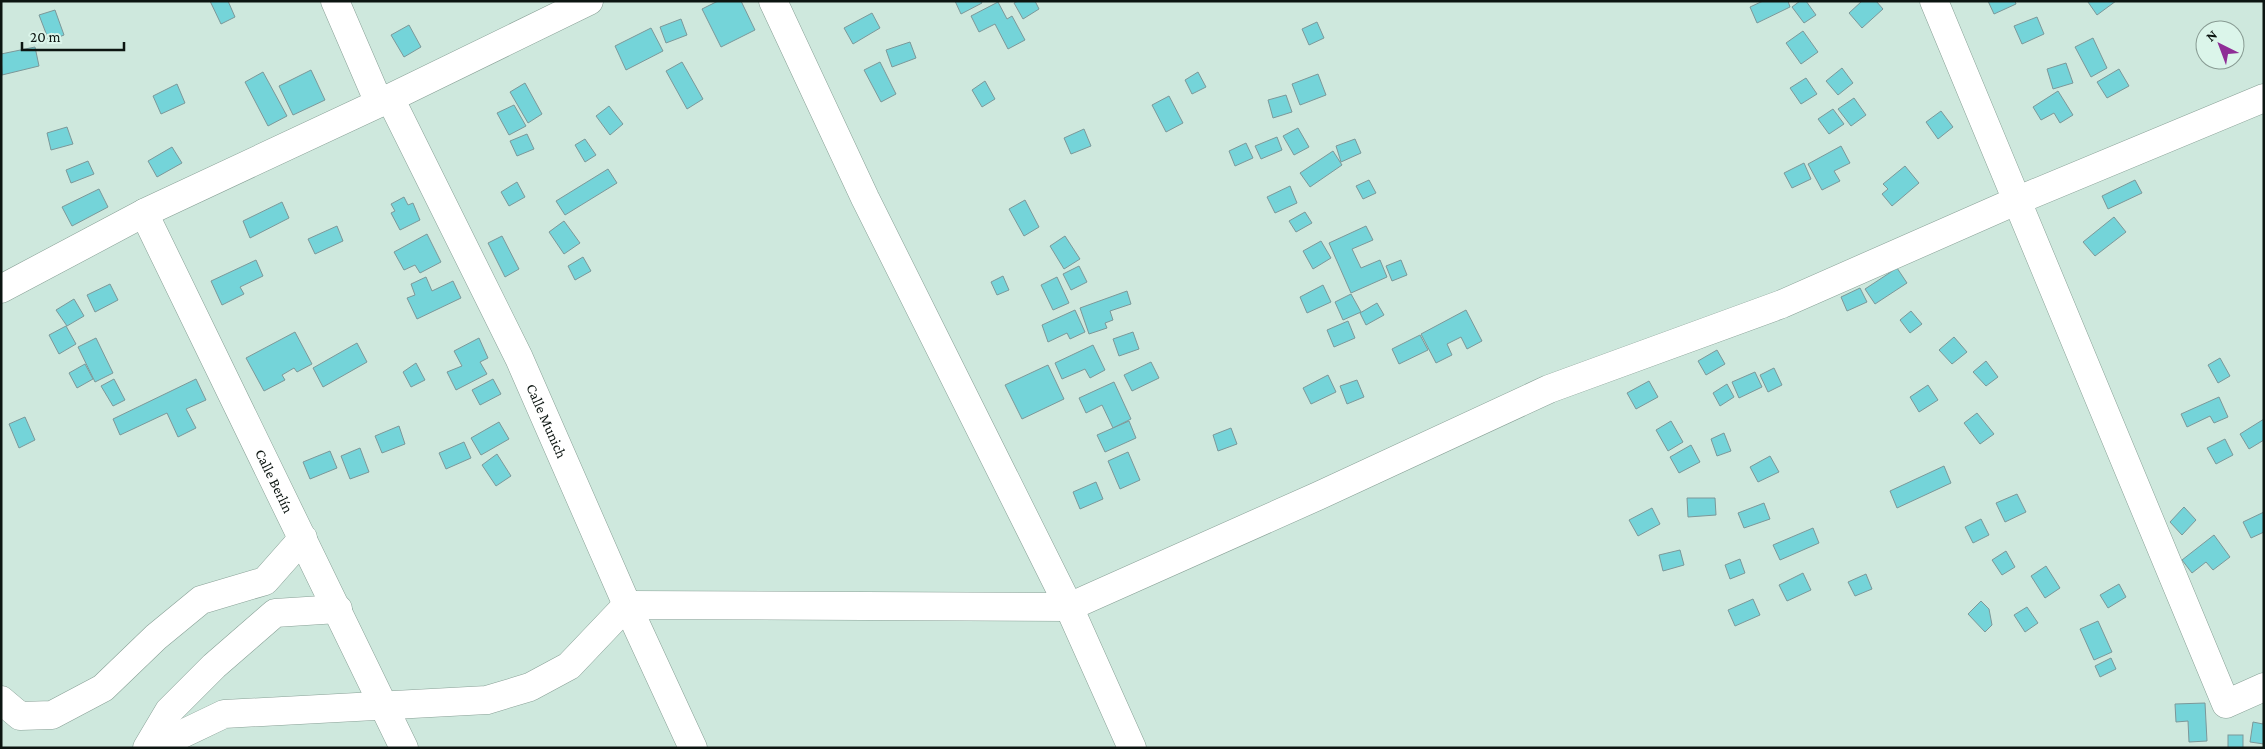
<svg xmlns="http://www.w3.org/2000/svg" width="2265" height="749" viewBox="0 0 2265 749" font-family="'Crimson Pro',serif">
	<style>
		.building { fill: #74d4d9; stroke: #7c9899 }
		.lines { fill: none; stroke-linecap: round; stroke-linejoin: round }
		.minor-casing { stroke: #88a096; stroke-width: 29 }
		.minor { stroke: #fff; stroke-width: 28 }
		.labels { text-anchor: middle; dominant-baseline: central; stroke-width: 4; stroke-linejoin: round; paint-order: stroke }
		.street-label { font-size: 15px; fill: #0c1511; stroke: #dbf5ea }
	</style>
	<rect width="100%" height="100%" fill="#cee8dd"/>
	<g class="building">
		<path d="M210,1H228L235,17L221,24Z"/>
		<path d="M718,1H741L755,30L721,47L702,9Z"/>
		<path d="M955,1H981L982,3L961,14Z"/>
		<path d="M1018,1H1035L1039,9L1023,19L1014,3Z"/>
		<path d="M1763,1H1788L1790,7L1757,23L1750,7Z"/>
		<path d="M1800,1H1806L1816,15L1804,23L1792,7Z"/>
		<path d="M1862,1H1876L1883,9L1862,28L1849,13Z"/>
		<path d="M1988,1H2015L2016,4L1994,14Z"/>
		<path d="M2116,1L2097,15L2088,2L2089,1Z"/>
		<path d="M998,2L1007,19L1012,16L1025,40L1008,49L995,24L979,32L971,16Z"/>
		<path d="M55,10L64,35L49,41L39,15Z"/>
		<path d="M872,13L880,28L853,44L844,28Z"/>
		<path d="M2037,17L2044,34L2022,44L2014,26Z"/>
		<path d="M681,19L687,35L666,43L660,27Z"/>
		<path d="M1317,22L1324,38L1309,45L1302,29Z"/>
		<path d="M409,25L421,47L404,57L391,35Z"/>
		<path d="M651,28L663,51L626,70L615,46Z"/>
		<path d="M1803,31L1818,52L1801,64L1786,43Z"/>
		<path d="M2093,38L2107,68L2091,77L2075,47Z"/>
		<path d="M910,42L916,58L892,67L886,50Z"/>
		<path d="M35,47L39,66L2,75L1,54Z"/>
		<path d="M682,62L703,99L687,109L666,71Z"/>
		<path d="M880,62L896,94L881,102L864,70Z"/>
		<path d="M2066,63L2073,83L2053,89L2047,69Z"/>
		<path d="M1842,68L1853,83L1838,95L1826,81Z"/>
		<path d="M2119,69L2129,86L2107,98L2097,82Z"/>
		<path d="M311,70L325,100L293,115L279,86Z"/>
		<path d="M263,72L287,116L268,126L245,82Z"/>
		<path d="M1198,72L1206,87L1192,94L1185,80Z"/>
		<path d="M1318,74L1326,95L1300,105L1292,84Z"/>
		<path d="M1806,78L1817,94L1801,104L1790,88Z"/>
		<path d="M985,81L995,99L982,107L972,90Z"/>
		<path d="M525,83L542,114L528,123L510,92Z"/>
		<path d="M177,84L185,103L161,114L153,96Z"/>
		<path d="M2058,91L2073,115L2060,123L2054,113L2041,120L2033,107Z"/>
		<path d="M1286,95L1292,112L1273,118L1268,100Z"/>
		<path d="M1169,96L1183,123L1166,132L1152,105Z"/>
		<path d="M1854,98L1866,115L1851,126L1838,109Z"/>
		<path d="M514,105L526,126L509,135L497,113Z"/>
		<path d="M609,106L623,124L610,135L596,116Z"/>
		<path d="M1833,109L1844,124L1829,134L1818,119Z"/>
		<path d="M1941,111L1953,127L1938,139L1926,122Z"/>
		<path d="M67,127L73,144L51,150L47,133Z"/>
		<path d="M1298,128L1309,147L1294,155L1283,136Z"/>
		<path d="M1084,129L1091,146L1071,154L1064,138Z"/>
		<path d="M527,134L534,149L517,156L510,141Z"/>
		<path d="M1277,137L1282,150L1261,159L1255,146Z"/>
		<path d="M585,139L596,155L585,162L575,145Z"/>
		<path d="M1355,139L1361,153L1341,162L1336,146Z"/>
		<path d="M1246,143L1253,158L1235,166L1229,151Z"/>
		<path d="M1841,146L1850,163L1834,171L1840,181L1822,190L1808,164Z"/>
		<path d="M172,147L182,163L157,177L148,161Z"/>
		<path d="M1333,151L1342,165L1310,187L1300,173Z"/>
		<path d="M88,161L94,174L71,183L66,170Z"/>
		<path d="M1804,163L1811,179L1792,188L1784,173Z"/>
		<path d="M1905,166L1919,183L1892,206L1882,194L1888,189L1883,184Z"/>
		<path d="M608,169L617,183L565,215L556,201Z"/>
		<path d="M1369,180L1376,193L1363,199L1356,186Z"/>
		<path d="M2135,180L2142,193L2108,209L2102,196Z"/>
		<path d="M517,182L525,197L509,206L501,192Z"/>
		<path d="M1290,186L1297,203L1275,213L1267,197Z"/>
		<path d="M99,189L108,207L72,226L62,207Z"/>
		<path d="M404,197L408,205L413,203L420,220L400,230L391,213L395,211L391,204Z"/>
		<path d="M1025,200L1039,227L1024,236L1009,209Z"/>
		<path d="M282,202L289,218L250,238L243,221Z"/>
		<path d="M1305,212L1312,223L1296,232L1289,221Z"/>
		<path d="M2114,217L2126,232L2095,256L2083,242Z"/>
		<path d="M564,221L580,243L564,254L549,232Z"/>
		<path d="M337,226L343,241L315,254L308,239Z"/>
		<path d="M1366,226L1373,240L1352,249L1361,268L1380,260L1387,277L1351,293L1329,243Z"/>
		<path d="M427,234L441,262L420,273L415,265L404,270L394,252Z"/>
		<path d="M502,236L519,269L505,277L488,243Z"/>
		<path d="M1065,236L1080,259L1064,269L1050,246Z"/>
		<path d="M1321,241L1331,258L1313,269L1303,251Z"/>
		<path d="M583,257L591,271L575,280L568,266Z"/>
		<path d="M256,260L263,276L240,287L244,294L222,305L211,281Z"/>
		<path d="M1401,260L1407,275L1392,281L1386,266Z"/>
		<path d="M1079,266L1087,282L1071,290L1063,274Z"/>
		<path d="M1897,268L1907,283L1875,304L1865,289Z"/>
		<path d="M1003,276L1009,290L997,295L991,282Z"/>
		<path d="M426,277L432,291L453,281L461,298L417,319L407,298L415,295L411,284Z"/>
		<path d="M1057,277L1069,303L1053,310L1041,285Z"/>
		<path d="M110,284L118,300L95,312L87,295Z"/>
		<path d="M1323,285L1331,302L1307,313L1300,297Z"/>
		<path d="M1860,288L1867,302L1847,311L1841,297Z"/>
		<path d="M1127,291L1131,304L1110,311L1113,320L1105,323L1107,328L1089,334L1080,308Z"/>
		<path d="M1351,294L1361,312L1343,320L1335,302Z"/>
		<path d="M74,299L84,316L67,326L56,310Z"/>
		<path d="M1377,303L1384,315L1366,325L1360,313Z"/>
		<path d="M1075,310L1085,332L1070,339L1067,333L1048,342L1042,325Z"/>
		<path d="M1466,310L1482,341L1467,349L1461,337L1447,344L1452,355L1436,363L1421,334Z"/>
		<path d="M1911,311L1922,324L1910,333L1900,320Z"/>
		<path d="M1348,321L1355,338L1334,347L1327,330Z"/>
		<path d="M66,326L76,344L59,354L49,335Z"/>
		<path d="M295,332L312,364L297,372L294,368L282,375L285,380L264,391L246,358Z"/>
		<path d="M1133,332L1139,349L1119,356L1113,339Z"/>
		<path d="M1420,335L1428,350L1399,364L1392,349Z"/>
		<path d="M1954,337L1967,352L1952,364L1939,350Z"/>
		<path d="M96,338L113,373L95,382L78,347Z"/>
		<path d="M479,338L488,358L480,362L487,374L456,390L447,372L462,366L454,351Z"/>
		<path d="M357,343L367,362L323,387L313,368Z"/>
		<path d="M1093,345L1105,370L1090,378L1085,369L1062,379L1055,363Z"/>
		<path d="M1717,350L1725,364L1706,375L1698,361Z"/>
		<path d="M2220,358L2230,376L2218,383L2208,365Z"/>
		<path d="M1986,361L1998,377L1986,386L1973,372Z"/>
		<path d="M1151,362L1159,378L1132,391L1124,375Z"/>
		<path d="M416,363L425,380L411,387L403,372Z"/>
		<path d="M85,364L93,379L77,388L69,373Z"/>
		<path d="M1048,365L1064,399L1022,419L1005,385Z"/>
		<path d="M1774,368L1782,385L1768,392L1760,375Z"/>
		<path d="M1755,372L1762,387L1739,398L1732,382Z"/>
		<path d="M1328,375L1336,392L1311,404L1303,388Z"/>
		<path d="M114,379L125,400L113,406L101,386Z"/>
		<path d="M196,379L206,400L186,409L196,428L178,437L167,413L120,435L113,419Z"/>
		<path d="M493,379L501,394L480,405L472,390Z"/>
		<path d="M1357,380L1364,397L1347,404L1340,386Z"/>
		<path d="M1649,381L1658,397L1636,409L1627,393Z"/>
		<path d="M1114,382L1131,419L1113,428L1102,405L1086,413L1079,398Z"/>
		<path d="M1727,384L1734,397L1720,406L1713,393Z"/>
		<path d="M1928,385L1938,400L1919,412L1910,397Z"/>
		<path d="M2219,397L2228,417L2214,423L2210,416L2187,427L2181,414Z"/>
		<path d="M1977,413L1994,434L1980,444L1964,423Z"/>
		<path d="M25,417L35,440L19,448L9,424Z"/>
		<path d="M2264,419V440L2249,449L2240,434Z"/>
		<path d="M1129,421L1136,438L1105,452L1097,435Z"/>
		<path d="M1671,421L1683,442L1668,451L1656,430Z"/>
		<path d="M499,422L509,439L481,455L471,438Z"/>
		<path d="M399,426L405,444L382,453L375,436Z"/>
		<path d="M1231,428L1237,444L1218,451L1213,435Z"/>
		<path d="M1724,433L1731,451L1717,456L1711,439Z"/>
		<path d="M2225,439L2233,455L2216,464L2207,448Z"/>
		<path d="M464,442L471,458L446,469L439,453Z"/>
		<path d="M1691,445L1700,462L1679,473L1670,457Z"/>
		<path d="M360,448L369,472L350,479L341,456Z"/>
		<path d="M330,451L337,468L310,479L303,462Z"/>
		<path d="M1128,452L1140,480L1120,489L1108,461Z"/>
		<path d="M497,454L511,476L496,486L482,465Z"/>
		<path d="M1770,456L1779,472L1758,482L1750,467Z"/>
		<path d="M1944,466L1951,483L1897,508L1890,491Z"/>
		<path d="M1096,482L1103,499L1080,509L1073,492Z"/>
		<path d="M2017,494L2026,512L2005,522L1996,503Z"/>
		<path d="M1687,498H1715L1716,515L1688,517Z"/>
		<path d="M1764,503L1770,519L1744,528L1738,513Z"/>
		<path d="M2184,507L2196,520L2182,535L2170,522Z"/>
		<path d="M1652,508L1660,524L1638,536L1629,520Z"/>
		<path d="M2264,512V532L2251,538L2243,522Z"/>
		<path d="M1981,519L1989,535L1973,543L1965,527Z"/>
		<path d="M1813,528L1819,543L1780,560L1773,545Z"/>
		<path d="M2214,535L2230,557L2213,570L2206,562L2192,573L2182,560Z"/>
		<path d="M1680,550L1684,565L1663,571L1659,555Z"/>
		<path d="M2006,551L2015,567L2002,575L1992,560Z"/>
		<path d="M1740,559L1745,573L1730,579L1725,565Z"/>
		<path d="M2046,566L2060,588L2045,598L2031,576Z"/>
		<path d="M1803,573L1811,590L1787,601L1779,585Z"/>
		<path d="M1866,574L1872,589L1855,596L1848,582Z"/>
		<path d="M2119,584L2126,597L2108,608L2100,595Z"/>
		<path d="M1753,599L1760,615L1735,626L1728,610Z"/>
		<path d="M1981,601L1989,609L1992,625L1985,632L1968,614Z"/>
		<path d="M2027,607L2038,623L2025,632L2014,615Z"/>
		<path d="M2098,621L2112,652L2094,660L2080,629Z"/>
		<path d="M2111,658L2116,669L2100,677L2095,666Z"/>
		<path d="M2205,703L2207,741L2189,742L2188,721L2176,722L2175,704Z"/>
		<path d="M2264,715V744L2250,742L2253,722L2263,724Z"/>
		<rect x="2228" y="735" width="15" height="13"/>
	</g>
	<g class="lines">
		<defs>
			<g id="minor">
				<path d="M335,1L379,103"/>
				<path d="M773,1L865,198L1069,607L1132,748"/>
				<path d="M1934,1L2226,704L2264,687"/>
				<path id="s1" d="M390,98L519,358L627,605L693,748"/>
				<path id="s2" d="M144,213L404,748"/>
				<path d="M1,289L144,213L390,98L589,1"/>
				<path d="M1,700L20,716L52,715L103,688L156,637L201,600L265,581L303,538"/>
				<path d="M147,748L169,711L214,666L275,613L338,609"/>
				<path d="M153,748L224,714L487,700L530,687L569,666L627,605L1069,607L1318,496L1549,389L1782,304L2016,201L2264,98"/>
			</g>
		</defs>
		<use href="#minor" class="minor-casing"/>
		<use href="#minor" class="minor"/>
	</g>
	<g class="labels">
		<g class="street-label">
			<text stroke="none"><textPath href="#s1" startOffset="359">Calle Munich</textPath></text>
			<text stroke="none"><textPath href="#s2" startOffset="298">Calle Berlín</textPath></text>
		</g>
	</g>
	<rect width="2265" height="749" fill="none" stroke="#0c1511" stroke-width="5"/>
	<g transform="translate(2220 45) rotate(318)"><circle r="24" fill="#dbf5ea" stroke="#889b93"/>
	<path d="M0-4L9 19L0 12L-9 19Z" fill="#8e2d96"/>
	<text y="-8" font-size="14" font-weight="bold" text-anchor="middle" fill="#0c1511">N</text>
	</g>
	<path d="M22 42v8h102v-8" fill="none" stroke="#0c1511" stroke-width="2.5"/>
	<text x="30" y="42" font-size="15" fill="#0c1511" stroke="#dbf5ea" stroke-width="4" paint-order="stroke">20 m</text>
</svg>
